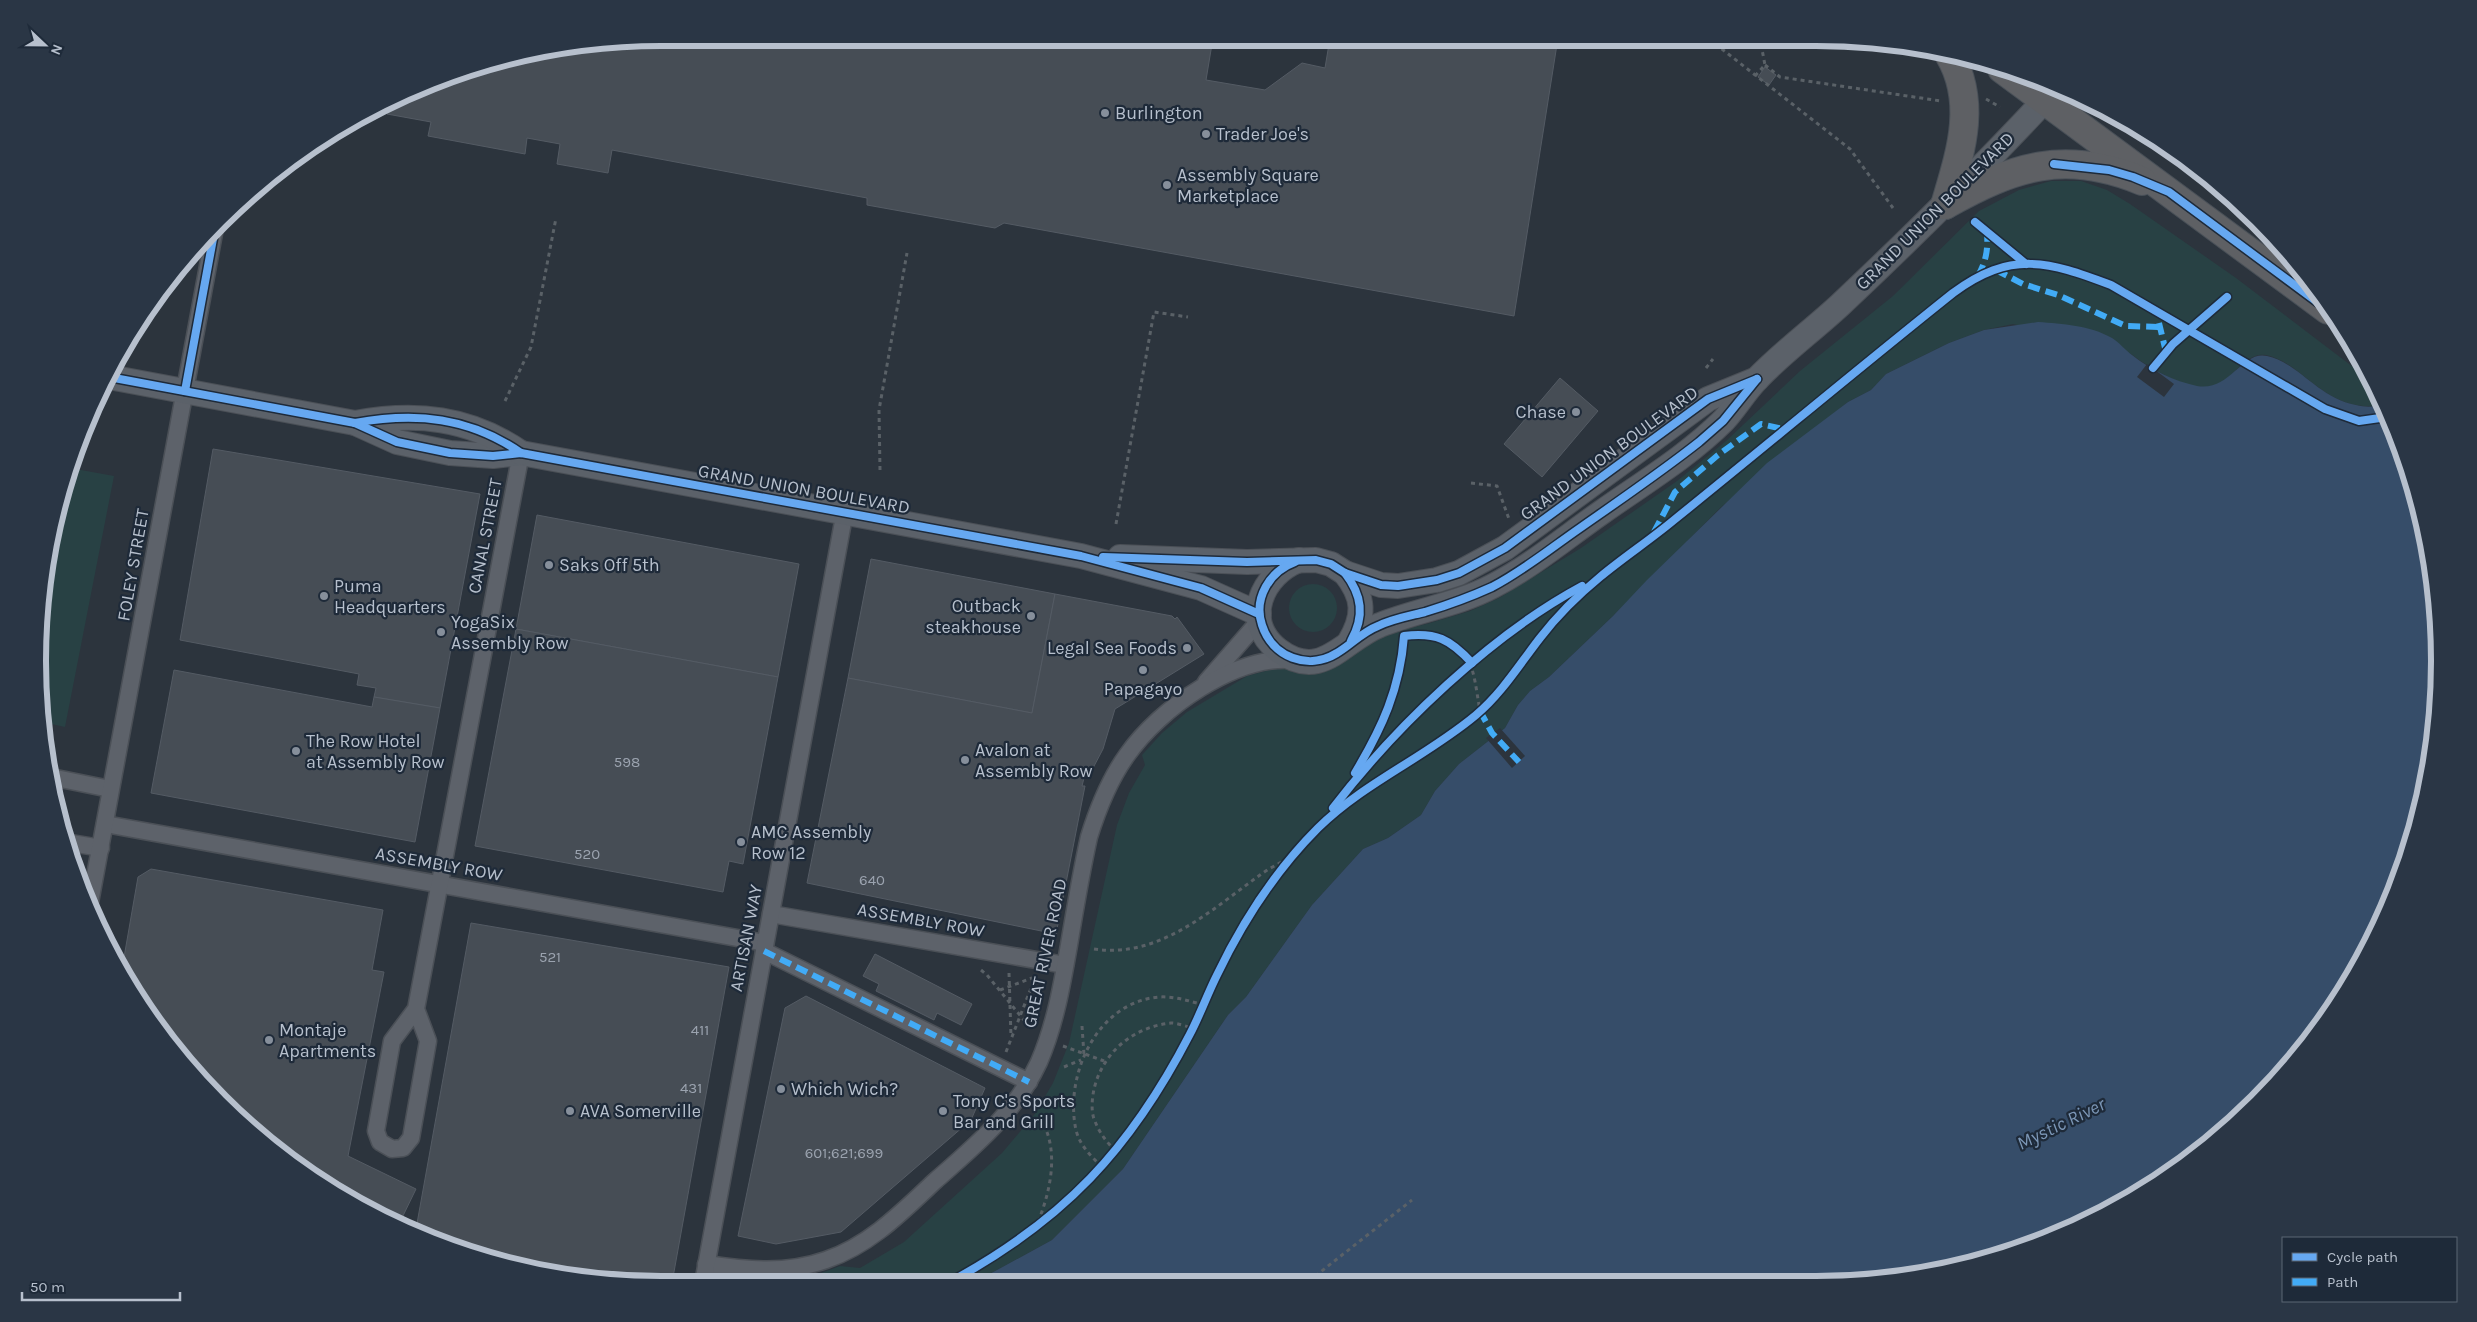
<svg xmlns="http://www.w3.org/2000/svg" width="2477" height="1322" viewBox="0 0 2477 1322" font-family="Karla,sans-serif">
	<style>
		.green { fill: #284144 }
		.water { fill: #364d69 }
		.pier { fill: #2c343d }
		.building { fill: #464d55; stroke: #545b64 }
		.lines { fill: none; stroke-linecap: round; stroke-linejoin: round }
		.street-casing { stroke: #4b5057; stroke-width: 19 }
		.secondary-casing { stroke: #4b5057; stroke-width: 26 }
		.highway-casing { stroke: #495058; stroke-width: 30 }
		.path { stroke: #5a6167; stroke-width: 3; stroke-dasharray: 4 4; stroke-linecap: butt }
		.street { stroke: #5d626a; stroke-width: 16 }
		.secondary { stroke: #5b6169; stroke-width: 24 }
		.highway { stroke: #5e6064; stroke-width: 28 }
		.quiet { stroke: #42abf6; stroke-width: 6; stroke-dasharray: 12 6; stroke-linecap: butt }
		.cycleway-casing { stroke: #1e2a39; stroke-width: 11 }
		.cycleway { stroke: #66a8f1; stroke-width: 8 }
		.poi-dot { fill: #868f9b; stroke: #1e2a39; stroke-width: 2 }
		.labels { text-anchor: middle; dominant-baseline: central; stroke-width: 4.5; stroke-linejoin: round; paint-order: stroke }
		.number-label { font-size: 15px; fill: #9ba3af }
		.poi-label { font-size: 18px; fill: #b7c0cd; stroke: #1e2a39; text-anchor: start }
		.street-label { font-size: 18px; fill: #b7c0cd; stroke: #1e2a39 }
		.water-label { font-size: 19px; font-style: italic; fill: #7c97b7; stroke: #1e2a39 }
		.rim { fill: none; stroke: #b7c0cd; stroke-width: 6 }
	</style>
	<rect width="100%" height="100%" fill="#2c343d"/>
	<g class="green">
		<path d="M2051,181H2081L2107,190L2130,204L2236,278L2374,383L2382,404C2373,408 2365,406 2356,405C2318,398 2297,361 2266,355C2244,351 2232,383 2211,387C2187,391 2150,368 2131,354L2013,324L1984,330L1949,343L1886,374L1871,390L1848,402L1823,422L1720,508L1613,616L1549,677L1530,691L1518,705L1505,728L1459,764L1435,791L1421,815L1388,838L1363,849L1312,905L1246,997L1228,1015L1123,1169L1052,1240L986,1276L980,1282L717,1283L718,1278L782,1281L816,1275L840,1266L860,1268L904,1242L1002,1153L1034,1115L1053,1083L1069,1043L1117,825L1129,793L1145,765L1142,755L1162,733L1187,712L1247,676L1277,668L1307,670L1333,668L1386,634L1430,623L1470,611L1499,598L1581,548L1677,481L1726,441L1800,371L1893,296L1979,211L2019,190Z"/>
		<path d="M70,468L114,476L65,727L42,722C33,669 40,615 49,561C54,529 59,499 70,468Z"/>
		<circle cx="1313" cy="608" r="24"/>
	</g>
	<path class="water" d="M2038,322C2063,324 2089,325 2112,338C2119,342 2125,350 2132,355C2151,370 2174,381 2197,386C2230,392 2242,350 2267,356C2299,363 2318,398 2356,405C2365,407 2373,408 2382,404L2418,499L2438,620L2434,742L2407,861L2356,972L2285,1072L2163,1179L2054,1237L1897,1279L980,1282L986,1276L1052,1240L1123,1169L1228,1015L1246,997L1312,905L1363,849L1388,838L1421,815L1435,791L1459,764L1505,728L1518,705L1530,691L1549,677L1613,616L1647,580L1767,463L1848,402L1871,390L1886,374L1949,343L1984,330Z"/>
	<g class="pier">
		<path d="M2147,364L2174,384L2164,397L2137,377Z"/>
		<path d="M1500,728L1525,756L1512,768L1486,738Z"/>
	</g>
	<g class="building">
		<path d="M661,38H1213L1206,80L1265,90L1302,63L1325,68L1330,38H1558L1514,316L1004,223L995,228L867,205V198L612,150L608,173L557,164L560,144L527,138L525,154L428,136L431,122L387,114L389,103L460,71L540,49Z"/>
		<path d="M1765,67L1776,75L1769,85L1758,77Z"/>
		<path d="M1560,378L1598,411L1542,477L1504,444Z"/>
		<path d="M213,449L480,494L440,708L374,697L376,688L357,685L359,674L180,640Z"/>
		<path d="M537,515L799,564L778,677L516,629Z"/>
		<path d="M871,559L1055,594L1032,713L848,678Z"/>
		<path d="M1055,594L1172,616L1175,619L1177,617L1204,654L1115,709L1103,749L1092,770L1085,774L1082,786H1085L1056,934L807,883L848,678L1032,713Z"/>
		<path d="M516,629L778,677L743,864L729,861L723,892L475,846Z"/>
		<path d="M174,670L372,707L374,697L440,708L415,842L151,793Z"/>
		<path d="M151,869L383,910L372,970L384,972L348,1156L416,1189L400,1222L350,1201L281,1155L192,1072L142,1007L122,969L138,877Z"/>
		<path d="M471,923L729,967L672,1283H621L499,1263L416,1229Z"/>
		<path d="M875,954L972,1004L961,1025L937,1013L934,1020L876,991L879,984L863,976Z"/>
		<path d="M806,996L985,1088L971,1120L841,1232L776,1244L738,1236L785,1008Z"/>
	</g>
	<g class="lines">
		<defs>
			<g id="street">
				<path d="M1206,682L1260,620"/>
				<path d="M51,777L110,789"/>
				<path d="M105,824L765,943"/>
				<path d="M65,842L101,848"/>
				<path d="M89,908L215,228"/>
				<path d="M771,914L1065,965"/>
				<path d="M764,951L1029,1082"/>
				<path d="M416,1009L428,1041L411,1138L403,1148L392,1149L380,1142L376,1131L392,1041L416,1009L521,453"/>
				<path d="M706,1264C747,1270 786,1274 826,1260C870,1245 902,1212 935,1181C975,1146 1016,1112 1039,1062C1055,1025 1062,985 1069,945C1075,909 1081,873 1089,837C1098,808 1109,780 1127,755C1160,708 1235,655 1294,660"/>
				<path d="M703,1283L845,511"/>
			</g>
			<g id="secondary">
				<path d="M109,377L355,423L397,442L450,453L493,456L521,453L1081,556L1201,588L1259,614"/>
				<path d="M355,423C416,412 469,417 521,453"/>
				<path d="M1120,557L1247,562L1316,560L1331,564L1345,573L1381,585L1398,586L1437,580L1459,573L1505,548L1708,399L1757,379"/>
				<path d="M1299,560C1262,574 1241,621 1278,650C1322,683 1343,639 1380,625C1417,610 1457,605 1493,586C1532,566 1566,537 1602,512C1643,483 1688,456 1724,420C1736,407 1745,391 1758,378C1783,352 1813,330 1840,305C1910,239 1979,171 2045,100"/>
				<path d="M1345,573C1365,598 1365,616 1349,643"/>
			</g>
			<g id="highway">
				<path d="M2002,69L2328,310"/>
				<path d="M1945,205C2014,166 2065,149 2142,181"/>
				<path d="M1945,205C1960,154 1978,103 1949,54"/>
			</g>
		</defs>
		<use href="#street" class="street-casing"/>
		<use href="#secondary" class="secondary-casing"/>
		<use href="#highway" class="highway-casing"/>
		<g class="path">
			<path d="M1709,39L1850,149L1893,208"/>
			<path d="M1765,65L1780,77L1941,101"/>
			<path d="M1755,76L1765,65L1760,39"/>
			<path d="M1986,99L2000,107"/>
			<path d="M1706,368L1713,359"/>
			<path d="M505,401L531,347L556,218"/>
			<path d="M880,470L879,410L907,253"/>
			<path d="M1471,483L1497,486L1509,519"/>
			<path d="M1116,524L1154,312L1188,317"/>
			<path d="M1424,635C1475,646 1472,666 1480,711"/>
			<path d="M1335,805C1368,752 1399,703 1403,639"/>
			<path d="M1094,949C1159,959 1211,910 1260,875C1271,867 1284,861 1296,854"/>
			<path d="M981,970L987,975L1032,1030"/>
			<path d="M1009,973L1011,1037"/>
			<path d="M1000,990L1032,978"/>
			<path d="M1082,1026L1084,1055"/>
			<path d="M1063,1046L1104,1061"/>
			<path d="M1006,1052L1035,978"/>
			<path d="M1064,1067L1081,1060"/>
			<path d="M1116,1151C1106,1142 1099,1132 1094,1119C1091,1110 1092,1099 1094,1089C1103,1052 1133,1027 1171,1023C1178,1023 1187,1027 1194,1028"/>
			<path d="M1102,1167C1091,1156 1080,1146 1076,1130C1064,1075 1097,1002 1159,997C1174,996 1189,1001 1204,1005"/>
			<path d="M1035,1229C1050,1195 1062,1148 1038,1115"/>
			<path d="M1309,1281L1412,1200"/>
		</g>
		<use href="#street" class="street"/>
		<use href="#secondary" class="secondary"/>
		<use href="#highway" class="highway"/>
		<g class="quiet">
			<path d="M1996,270L2023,284L2058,295L2126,326L2160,327"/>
			<path d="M1978,276C1987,259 1988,249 1987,230"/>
			<path d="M2159,323L2166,352"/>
			<path d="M1654,532L1675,492L1718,455L1761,424L1783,429"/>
			<path d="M1480,711L1492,733L1519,762"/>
			<path d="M764,951L1029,1082"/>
		</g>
		<defs>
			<g id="cycleway">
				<path d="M2054,164L2109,170L2133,177L2169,192L2328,310"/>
				<path d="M1975,222L2026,264"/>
				<path d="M2153,368L2173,344L2227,297"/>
				<path d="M109,377L355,423L397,442L450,453L493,456L521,453L1081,556L1201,588L1259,614"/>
				<path d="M185,391L215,228"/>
				<path d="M355,423C416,412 469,417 521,453"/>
				<path d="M1103,557L1247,562L1316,560L1331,564L1345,573L1381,585L1398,586L1437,580L1459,573L1505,548L1708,399L1757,379"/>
				<path d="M1295,562C1270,571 1253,598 1262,625C1272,657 1308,671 1337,653C1351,645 1362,632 1378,626C1392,619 1409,616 1425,612C1448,605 1470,597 1492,587C1523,571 1551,548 1580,528C1620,500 1661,472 1699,442L1723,421L1757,379"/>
				<path d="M1345,573C1362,595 1365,616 1351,641"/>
				<path d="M1355,773C1382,728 1400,689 1404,636C1436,632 1450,639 1472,663"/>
				<path d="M1333,808C1396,726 1491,635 1582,586"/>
				<path d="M950,1282C1064,1220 1130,1150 1190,1034C1200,1015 1207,995 1217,975C1242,923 1277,869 1318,828C1365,782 1426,757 1476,715C1502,693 1519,665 1540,638C1557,616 1578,595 1600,577C1624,557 1650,540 1674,520C1767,445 1859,368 1953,293C2011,250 2048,261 2111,285L2325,409L2359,421L2387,417"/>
			</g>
		</defs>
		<use href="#cycleway" class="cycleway-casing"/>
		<use href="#cycleway" class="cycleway"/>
	</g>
	<g class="poi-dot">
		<circle cx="1105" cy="113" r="5"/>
		<circle cx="1206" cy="134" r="5"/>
		<circle cx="1167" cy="185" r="5"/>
		<circle cx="1576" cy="412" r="5"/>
		<circle cx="549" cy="565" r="5"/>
		<circle cx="324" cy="596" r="5"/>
		<circle cx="1031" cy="616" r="5"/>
		<circle cx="441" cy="632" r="5"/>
		<circle cx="1187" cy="648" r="5"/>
		<circle cx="1143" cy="670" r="5"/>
		<circle cx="296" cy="751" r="5"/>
		<circle cx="965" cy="760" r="5"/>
		<circle cx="741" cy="842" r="5"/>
		<circle cx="269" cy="1040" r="5"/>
		<circle cx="781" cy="1089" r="5"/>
		<circle cx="570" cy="1111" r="5"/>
		<circle cx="943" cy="1111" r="5"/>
	</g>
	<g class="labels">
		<g class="number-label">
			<text x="627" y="762">598</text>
			<text x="587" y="854">520</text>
			<text x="872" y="880">640</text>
			<text x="550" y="957">521</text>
			<text x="700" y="1030">411</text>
			<text x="691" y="1088">431</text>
			<text x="844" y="1153">601;621;699</text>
		</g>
		<g class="poi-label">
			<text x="1115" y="113">Burlington</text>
			<text x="1216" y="134">Trader Joe's</text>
			<text x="1177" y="175">Assembly Square<tspan x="1177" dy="21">Marketplace</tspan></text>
			<text x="1566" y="412" text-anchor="end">Chase</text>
			<text x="559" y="565">Saks Off 5th</text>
			<text x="334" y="586">Puma<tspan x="334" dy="21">Headquarters</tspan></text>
			<text x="1021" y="606" text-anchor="end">Outback<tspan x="1021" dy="21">steakhouse</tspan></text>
			<text x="451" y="622">YogaSix<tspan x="451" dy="21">Assembly Row</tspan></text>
			<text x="1177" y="648" text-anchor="end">Legal Sea Foods</text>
			<text x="1143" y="689" text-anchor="middle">Papagayo</text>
			<text x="306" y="741">The Row Hotel<tspan x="306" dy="21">at Assembly Row</tspan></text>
			<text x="975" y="750">Avalon at<tspan x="975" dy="21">Assembly Row</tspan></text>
			<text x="751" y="832">AMC Assembly<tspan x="751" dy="21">Row 12</tspan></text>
			<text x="279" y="1030">Montaje<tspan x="279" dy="21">Apartments</tspan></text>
			<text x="791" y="1089">Which Wich?</text>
			<text x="953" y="1101">Tony C's Sports<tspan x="953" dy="21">Bar and Grill</tspan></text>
			<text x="580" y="1111">AVA Somerville</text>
		</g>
		<g class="street-label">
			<text transform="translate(1935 211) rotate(-45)">GRAND UNION BOULEVARD</text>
			<text transform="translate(1609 453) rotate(-36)">GRAND UNION BOULEVARD</text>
			<text transform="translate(804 489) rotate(10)">GRAND UNION BOULEVARD</text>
			<text transform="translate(485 536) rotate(-79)">CANAL STREET</text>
			<text transform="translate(133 565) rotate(-80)">FOLEY STREET</text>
			<text transform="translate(439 864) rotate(10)">ASSEMBLY ROW</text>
			<text transform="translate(921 920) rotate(10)">ASSEMBLY ROW</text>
			<text transform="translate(746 938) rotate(-79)">ARTISAN WAY</text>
			<text transform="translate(1045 953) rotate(-78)">GREAT RIVER ROAD</text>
		</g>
		<g class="water-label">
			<text transform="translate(2061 1124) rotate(-26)">Mystic River</text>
		</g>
	</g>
	<path d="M0 0H2477V1322H0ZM661 46H1816A615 615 0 0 1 2431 661V661A615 615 0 0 1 1816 1276H661A615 615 0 0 1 46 661V661A615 615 0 0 1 661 46Z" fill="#2a3645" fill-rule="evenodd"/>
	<path class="rim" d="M661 46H1816A615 615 0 0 1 2431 661V661A615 615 0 0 1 1816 1276H661A615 615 0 0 1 46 661V661A615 615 0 0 1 661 46Z"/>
	<rect x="2282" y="1237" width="175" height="65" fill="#1e2a39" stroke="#5b6674"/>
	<rect x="2292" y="1253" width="25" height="8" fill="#66a8f1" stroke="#5b6674"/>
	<text x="2327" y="1262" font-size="15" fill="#b7c0cd">Cycle path</text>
	<rect x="2292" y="1278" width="25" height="8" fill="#42abf6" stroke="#5b6674"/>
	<text x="2327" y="1287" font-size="15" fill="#b7c0cd">Path</text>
	<g transform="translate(45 45) rotate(112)" stroke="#1e2a39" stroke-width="4" paint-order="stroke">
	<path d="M0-4L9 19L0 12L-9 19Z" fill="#b7c0cd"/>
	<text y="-8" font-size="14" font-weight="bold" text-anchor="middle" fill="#b7c0cd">N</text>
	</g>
	<path d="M22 1292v8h158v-8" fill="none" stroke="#b7c0cd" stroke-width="2.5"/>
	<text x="30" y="1292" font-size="15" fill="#b7c0cd" stroke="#1e2a39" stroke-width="4" paint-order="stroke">50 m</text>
</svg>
